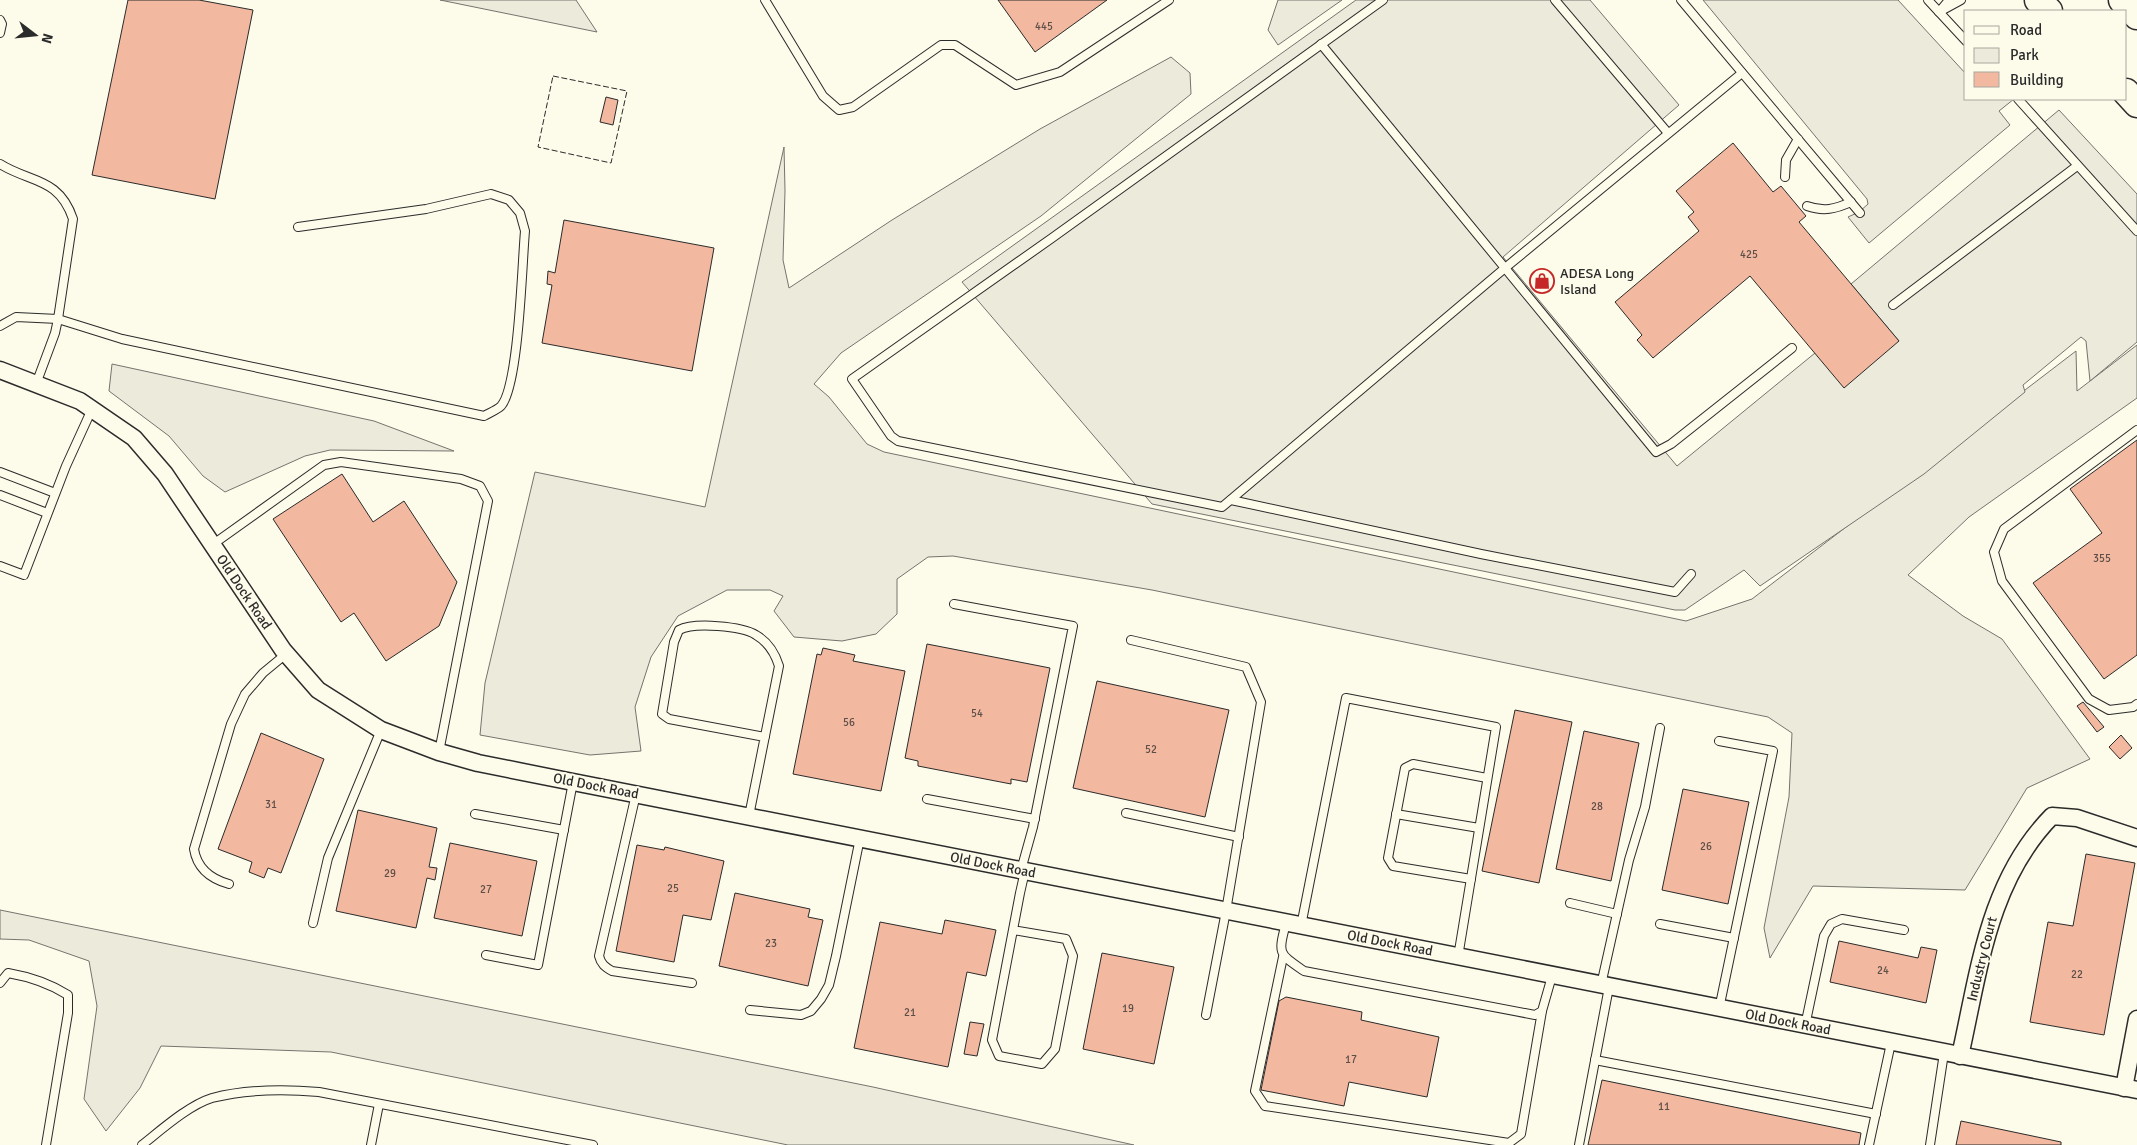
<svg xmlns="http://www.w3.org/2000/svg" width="2137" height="1145" viewBox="0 0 2137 1145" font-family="Signika,sans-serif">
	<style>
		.green { fill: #ecebdb; stroke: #74746e }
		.parking { fill: #eceadb; stroke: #74746e }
		.building { fill: #f2b8a0; stroke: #2b2b2b }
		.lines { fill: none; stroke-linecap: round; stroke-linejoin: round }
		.service-casing { stroke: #2b2b2b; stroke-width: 10 }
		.minor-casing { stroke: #2b2b2b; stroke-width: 19 }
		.primary-casing { stroke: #2b2b2b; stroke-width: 29 }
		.service { stroke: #fdfbea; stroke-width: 8 }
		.minor { stroke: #fdfbea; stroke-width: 16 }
		.primary { stroke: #fdfbea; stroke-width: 26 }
		.fence { stroke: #2b2b2b; stroke-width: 1; stroke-dasharray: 6 2.5; stroke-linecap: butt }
		.labels { text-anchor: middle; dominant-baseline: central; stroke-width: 4; stroke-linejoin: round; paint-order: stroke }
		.number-label { font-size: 11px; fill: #5d4e48 }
		.poi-label { font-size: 14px; fill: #2b2b2b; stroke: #fdfbea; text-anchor: start }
		.street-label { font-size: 14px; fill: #2b2b2b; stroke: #fdfbea }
	</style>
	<rect width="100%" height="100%" fill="#fdfbea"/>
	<g class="green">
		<path d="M440,0H576L597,32Z"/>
		<path d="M1278,0H1342L1278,45L1268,30Z"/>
		<path d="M1171,57L1190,73L1191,94L1041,216L841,353L814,384L829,397L867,444L884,452L1686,621L1752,599L2076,351L2077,391L2137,345V398L1969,517L1908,575L1963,616L2002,639L2090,759L2027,788L1965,890L1813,886L1770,958L1764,928L1789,797L1792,733L1768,717L1152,590L953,556L928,557L897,579V614L876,634L842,641L794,637L774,611L783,596L770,590H727L678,616L651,657L635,707L641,751L590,755L480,735L485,683L535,472L705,507L784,147L785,191L783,260L789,288L892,220L1040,129Z"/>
		<path d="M112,364L374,421L454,451L330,450L305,456L225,492L203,476L169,436L109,391Z"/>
		<path d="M0,910L873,1087L1134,1145H788L331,1052L161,1046L140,1088L106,1131L84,1099L97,1006L89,961L29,940L0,939Z"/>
	</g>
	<g class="parking">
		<path d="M1356,0H1590L1679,105L1503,257L1677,466L1815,353L1899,341L1851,284L2059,110L2137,194V342L2090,381L2086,341L2081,337L2023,385L2025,392L1924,474L1760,586L1744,570L1685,610H1675L1152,504L962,282Z"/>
		<path d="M1703,0H1898L1966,74V99H2014L1999,111L2010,125L1869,243L1848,217L1859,212L1868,204L1867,199Z"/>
	</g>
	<g class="building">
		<path d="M128,0H199L253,10L215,199L92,175Z"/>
		<path d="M998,0H1107L1035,52Z"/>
		<path d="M606,97L618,100L613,125L600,122Z"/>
		<path d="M1733,143L1773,192L1781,186L1806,216L1799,222L1899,341L1844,388L1750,276L1653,358L1637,340L1642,335L1615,302L1699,231L1688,217L1694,212L1676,191Z"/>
		<path d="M564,220L714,248L692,371L542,343L552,285L547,284L548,271L555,273Z"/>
		<path d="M2137,440V655L2104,679L2033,583L2102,533L2070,489Z"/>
		<path d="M342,474L373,522L404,501L457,582L439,626L386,661L354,613L341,622L273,519Z"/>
		<path d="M927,644L1050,668L1027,782L1011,779V784L918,766V761L905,758Z"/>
		<path d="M823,648L855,655L853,661L905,671L881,791L793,774L817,654L821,655Z"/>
		<path d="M1097,681L1229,710L1205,817L1073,788Z"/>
		<path d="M2083,702L2104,727L2097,732L2077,706Z"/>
		<path d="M1515,710L1572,722L1539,883L1482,871Z"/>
		<path d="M1584,731L1639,743L1611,881L1556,869Z"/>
		<path d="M261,733L324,759L281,873L268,868L264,878L249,872L252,862L218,849Z"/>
		<path d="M2121,735L2132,748L2120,759L2109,747Z"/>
		<path d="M1683,789L1749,802L1728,904L1662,890Z"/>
		<path d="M358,810L437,828L429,867L437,868L435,880L427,878L416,928L336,911Z"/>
		<path d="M450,843L537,861L522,936L434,918Z"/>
		<path d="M637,845L664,850L665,847L724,861L711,920L683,915L674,962L616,951Z"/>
		<path d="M2086,854L2135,863L2104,1035L2030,1022L2048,922L2073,926Z"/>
		<path d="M735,893L810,909L808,917L823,920L808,986L719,966Z"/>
		<path d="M945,920L996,930L986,976L967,972L948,1067L854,1048L880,922L942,934Z"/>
		<path d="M1839,941L1918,958L1921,947L1937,950L1926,1003L1830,982Z"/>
		<path d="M1102,953L1174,967L1154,1064L1083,1049Z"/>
		<path d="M1286,997L1362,1012L1361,1020L1439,1037L1427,1097L1349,1082L1344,1106L1261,1090L1279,1001Z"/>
		<path d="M970,1022L984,1024L977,1056L964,1054Z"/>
		<path d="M1602,1080L1861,1133L1859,1145H1588Z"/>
		<path d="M1961,1121L2061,1142V1145H1956Z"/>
	</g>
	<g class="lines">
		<defs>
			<g id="service">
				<path d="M765,0L823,96L839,110L853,107L941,45H955L1016,85L1060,72L1169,0"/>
				<path d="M1383,0L1052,238L852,379L891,436L898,441L1222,507L1505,268L1742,73"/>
				<path d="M1555,0L1668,133"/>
				<path d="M1681,0L1860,213"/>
				<path d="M1928,0L1966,41"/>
				<path d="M1949,0L1939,12L1961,0"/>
				<path d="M0,20L2,24L0,33"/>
				<path d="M1321,44L1656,452L1671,444L1792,348"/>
				<path d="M2018,99L2137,231"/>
				<path d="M0,164C30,183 59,177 73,219L58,319L16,317L0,326"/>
				<path d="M1785,177L1786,160L1798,139"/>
				<path d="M1807,206C1824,212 1835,209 1851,202"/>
				<path d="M1893,305L2077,166"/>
				<path d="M36,384L55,333L58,319L122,339L484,416C489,413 497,410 501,406C519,386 522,263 525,231L520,213L509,200L491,194L426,209L298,227"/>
				<path d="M2137,430L2004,529L1994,552L2002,581L2089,699L2109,710L2133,707L2137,704"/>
				<path d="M0,472L55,493"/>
				<path d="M0,495L47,513"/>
				<path d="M1231,500L1481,554L1675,592L1691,574"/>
				<path d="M212,545L324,465L341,462L461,479L480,486L488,501L439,752"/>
				<path d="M0,566L24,575L66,466L92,409"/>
				<path d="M954,604L1073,626L1033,827L1021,870"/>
				<path d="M1131,640L1246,667L1261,702L1226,911L1206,1015"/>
				<path d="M1719,741L1773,751L1719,1009"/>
				<path d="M636,794L599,956C601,964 605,967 612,971L692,983"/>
				<path d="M927,799L1035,819"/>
				<path d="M1126,813L1239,837"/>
				<path d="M475,814L564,830"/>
				<path d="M1396,814L1479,828"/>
				<path d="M749,816L779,666C775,653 768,642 756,635C742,626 694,622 679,630L674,642L662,714L669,719L765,737"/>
				<path d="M1471,879L1393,866L1388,858L1405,768L1413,764L1487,778"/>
				<path d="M229,884C211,879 197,868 194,849L231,724L245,694L263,673L286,654"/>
				<path d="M1570,903L1617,914"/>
				<path d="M313,923L328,858L381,730"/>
				<path d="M1286,923C1278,954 1278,953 1304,971L1535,1015L1542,1011L1552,976"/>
				<path d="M1660,924L1734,938"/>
				<path d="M1301,926L1346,698L1496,727L1458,957"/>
				<path d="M1013,930L1066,939L1073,956L1055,1049L1042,1064L999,1056L992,1040L1020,893L1025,871"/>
				<path d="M486,955L538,965L573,782"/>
				<path d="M1283,957L1255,1091L1265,1106L1509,1143L1521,1134L1542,1011"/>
				<path d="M0,983L8,973C31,977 49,983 68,995V1013L46,1145"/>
				<path d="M1601,985L1629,860L1645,807L1660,728"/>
				<path d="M750,1010L801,1015L811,1011L821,999L829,985L836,956L860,838"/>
				<path d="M1805,1026L1824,936L1831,924L1842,919L1904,930"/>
				<path d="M1595,1060L1876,1114"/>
				<path d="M142,1145C161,1130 189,1105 212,1098C247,1089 284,1089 319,1092L593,1145"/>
				<path d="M371,1145L379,1104"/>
				<path d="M1579,1145L1609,987"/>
				<path d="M1869,1145L1891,1043"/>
				<path d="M1930,1145L1944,1053"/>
			</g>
			<g id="minor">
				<path d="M0,370L80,401L134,438L165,474L283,650L318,690L381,730L439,752L478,763L573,782L2137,1090"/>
				<path d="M1960,1056C1979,972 1988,881 2052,816L2077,818L2137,838"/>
				<path d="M2124,1088L2137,1019"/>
			</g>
			<g id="primary">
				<path d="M2038,0L2049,11"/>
				<path d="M2122,0L2137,16"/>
				<path d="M2126,92L2137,104"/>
			</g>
		</defs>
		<use href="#service" class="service-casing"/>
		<use href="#minor" class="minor-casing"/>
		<use href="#primary" class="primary-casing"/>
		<use href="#service" class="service"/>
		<use href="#minor" class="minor"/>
		<use href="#primary" class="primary"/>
		<path class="fence" d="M553,76L627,91L611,163L538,147Z"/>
	</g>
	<defs>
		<symbol id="shop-ring" viewBox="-11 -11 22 22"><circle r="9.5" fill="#fdfbea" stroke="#c62828" stroke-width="1.5"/><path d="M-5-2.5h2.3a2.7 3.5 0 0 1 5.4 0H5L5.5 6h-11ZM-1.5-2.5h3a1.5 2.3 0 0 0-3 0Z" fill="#c62828"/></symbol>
	</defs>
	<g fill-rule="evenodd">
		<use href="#shop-ring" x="1528" y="267" width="28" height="28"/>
	</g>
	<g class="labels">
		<g class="number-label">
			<text x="1044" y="26">445</text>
			<text x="1749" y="254">425</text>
			<text x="2102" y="558">355</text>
			<text x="977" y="713">54</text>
			<text x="849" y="722">56</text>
			<text x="1151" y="749">52</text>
			<text x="271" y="804">31</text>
			<text x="1597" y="806">28</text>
			<text x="1706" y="846">26</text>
			<text x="390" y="873">29</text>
			<text x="673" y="888">25</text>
			<text x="486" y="889">27</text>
			<text x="771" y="943">23</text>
			<text x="1883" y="970">24</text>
			<text x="2077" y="974">22</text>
			<text x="1128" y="1008">19</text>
			<text x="910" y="1012">21</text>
			<text x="1351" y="1059">17</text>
			<text x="1664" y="1106">11</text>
		</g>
		<g class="poi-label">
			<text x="1560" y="273">ADESA Long<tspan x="1560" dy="16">Island</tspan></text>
		</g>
		<g class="street-label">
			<text transform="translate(244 592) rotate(56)">Old Dock Road</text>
			<text transform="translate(596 786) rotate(11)">Old Dock Road</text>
			<text transform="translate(993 865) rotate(11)">Old Dock Road</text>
			<text transform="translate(1390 943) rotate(11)">Old Dock Road</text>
			<text transform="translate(1982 959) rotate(-76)">Industry Court</text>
			<text transform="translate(1788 1022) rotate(11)">Old Dock Road</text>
		</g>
	</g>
	<rect x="1964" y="10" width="162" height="90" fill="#fdfbea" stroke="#a9a89e"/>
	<rect x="1974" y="26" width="25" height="8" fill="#fdfbea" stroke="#a9a89e"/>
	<text x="2010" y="35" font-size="15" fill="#2b2b2b">Road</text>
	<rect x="1974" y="48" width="25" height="15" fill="#ecebdb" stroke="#a9a89e"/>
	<text x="2010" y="60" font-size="15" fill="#2b2b2b">Park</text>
	<rect x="1974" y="72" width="25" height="15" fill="#f2b8a0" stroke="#a9a89e"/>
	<text x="2010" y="85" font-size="15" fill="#2b2b2b">Building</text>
	<g transform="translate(35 35) rotate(106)" stroke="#fdfbea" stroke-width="4" paint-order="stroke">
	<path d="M0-4L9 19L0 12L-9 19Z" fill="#2b2b2b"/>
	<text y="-8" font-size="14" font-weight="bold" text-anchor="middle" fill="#2b2b2b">N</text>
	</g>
</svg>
